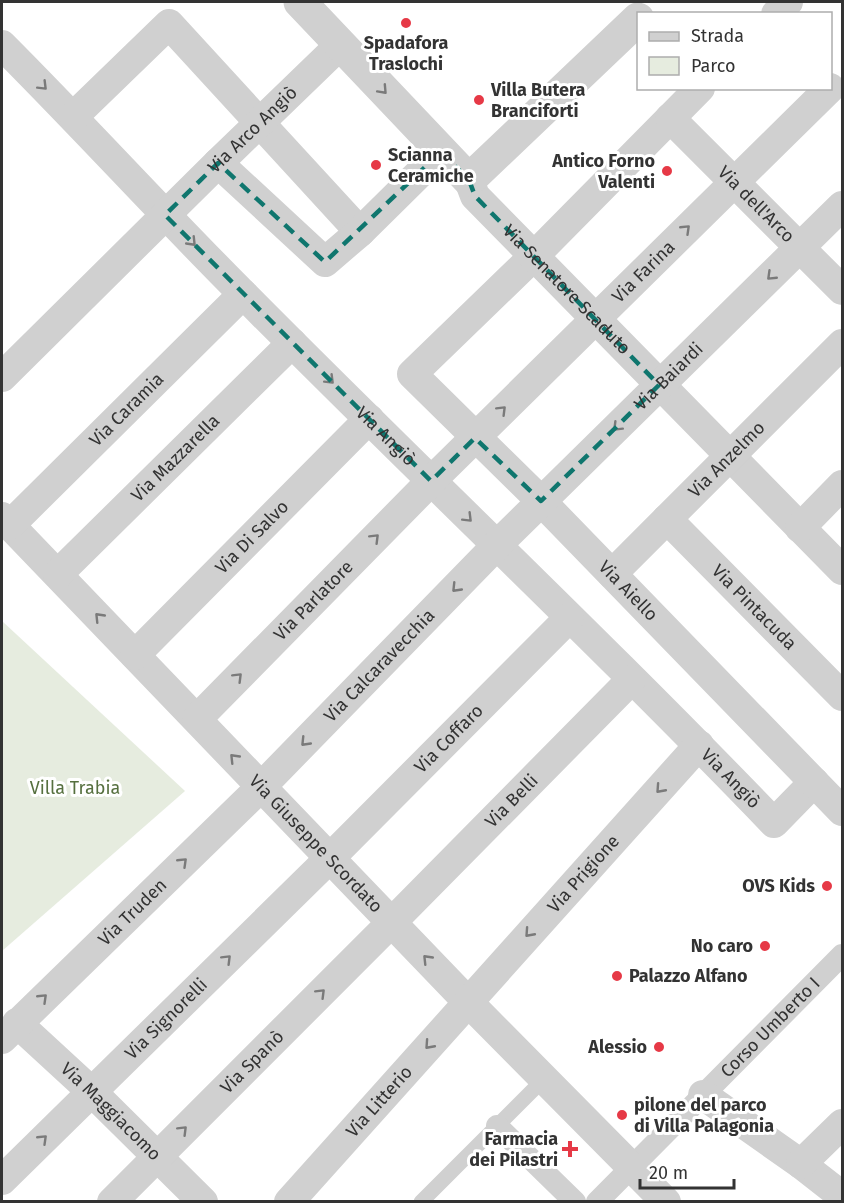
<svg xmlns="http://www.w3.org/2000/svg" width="844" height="1203" viewBox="0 0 844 1203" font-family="'Fira Sans',sans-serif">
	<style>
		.green { fill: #e6ecdf }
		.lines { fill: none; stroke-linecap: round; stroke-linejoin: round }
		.service { stroke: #d0d0d0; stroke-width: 15 }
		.pedestrian { stroke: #d0d0d0; stroke-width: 22 }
		.minor { stroke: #d0d0d0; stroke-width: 30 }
		.tertiary { stroke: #d0d0d0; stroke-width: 33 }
		.oneway { stroke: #7a7a7a }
		.marked { fill: none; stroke: #0f766e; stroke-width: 4.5; stroke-dasharray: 12 8; stroke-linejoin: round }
		.poi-dot { fill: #e63946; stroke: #fff; stroke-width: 2 }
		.labels { text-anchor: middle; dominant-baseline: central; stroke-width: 6; stroke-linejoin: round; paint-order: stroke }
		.poi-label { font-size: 18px; font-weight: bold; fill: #333; stroke: #fff; text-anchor: end }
		.street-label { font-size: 18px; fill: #333; stroke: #fff }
		.park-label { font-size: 18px; fill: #56703f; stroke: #fff }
	</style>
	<rect width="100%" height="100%" fill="#fff"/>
	<path class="green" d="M2,621L185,791L2,951Z"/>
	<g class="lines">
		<path class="service" d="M421,1202L545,1078"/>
		<g class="pedestrian">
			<path d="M497,1126L575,1202"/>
			<path id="s1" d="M597,1202L842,955"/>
		</g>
		<g class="minor">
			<path d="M776,14L788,2"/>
			<path id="s2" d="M2,45C83,126 161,212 243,294C419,472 601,643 774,823L814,782"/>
			<path id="s3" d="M700,88L535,255L412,374L541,501L842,811"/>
			<path d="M74,116L169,24L360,232"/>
			<path id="s4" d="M670,118L842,290"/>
			<path d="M218,163L325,262L360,232L441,152"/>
			<path id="s5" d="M469,180L475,196L842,570"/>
			<path id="s6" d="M2,377L218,163L340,45"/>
			<path id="s7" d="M2,517L468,1002L666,1202"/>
			<path id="s8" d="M667,519L842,696"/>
			<path id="s9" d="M10,525L243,294"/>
			<path d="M800,528L842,485"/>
			<path id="s10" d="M58,574L292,343"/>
			<path id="s11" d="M612,574L842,344"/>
			<path id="s12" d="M135,655L369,419"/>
			<path id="s13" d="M197,719L431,481L830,88"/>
			<path id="s14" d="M17,1023L92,1092L203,1202"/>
			<path id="s15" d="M2,1039L262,786L496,546L842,206"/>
			<path d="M703,1095L801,1164L842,1196"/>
			<path d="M801,1164L842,1124"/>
			<path id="s16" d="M2,1180L330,858L569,618"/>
			<path id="s17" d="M112,1202L392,922L631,680"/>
			<path id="s18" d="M289,1202L699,745"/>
		</g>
		<path class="tertiary" d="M300,2L469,180L638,19"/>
	</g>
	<defs><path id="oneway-chevron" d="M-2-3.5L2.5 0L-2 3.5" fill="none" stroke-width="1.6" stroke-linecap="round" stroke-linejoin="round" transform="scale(1.5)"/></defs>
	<g class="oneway">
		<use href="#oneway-chevron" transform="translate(43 86) rotate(45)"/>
		<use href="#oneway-chevron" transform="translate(383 90) rotate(47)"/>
		<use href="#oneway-chevron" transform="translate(686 229) rotate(-44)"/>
		<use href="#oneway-chevron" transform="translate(192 242) rotate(46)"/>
		<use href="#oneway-chevron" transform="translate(771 276) rotate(136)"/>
		<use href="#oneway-chevron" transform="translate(330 380) rotate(45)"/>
		<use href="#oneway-chevron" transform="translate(502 410) rotate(-45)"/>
		<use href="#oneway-chevron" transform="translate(617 427) rotate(135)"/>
		<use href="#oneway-chevron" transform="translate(468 518) rotate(45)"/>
		<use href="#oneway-chevron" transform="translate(375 538) rotate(-45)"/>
		<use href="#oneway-chevron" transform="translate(456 588) rotate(134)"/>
		<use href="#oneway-chevron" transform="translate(99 617) rotate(-134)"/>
		<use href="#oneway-chevron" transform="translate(238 677) rotate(-45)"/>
		<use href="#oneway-chevron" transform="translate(305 742) rotate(134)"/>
		<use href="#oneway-chevron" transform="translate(234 758) rotate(-134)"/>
		<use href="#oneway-chevron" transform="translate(660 789) rotate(132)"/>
		<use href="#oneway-chevron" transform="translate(183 862) rotate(-44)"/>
		<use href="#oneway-chevron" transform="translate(529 933) rotate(132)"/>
		<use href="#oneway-chevron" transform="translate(227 959) rotate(-45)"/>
		<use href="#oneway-chevron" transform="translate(427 959) rotate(-134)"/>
		<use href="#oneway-chevron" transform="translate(321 993) rotate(-45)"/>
		<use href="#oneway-chevron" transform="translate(43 998) rotate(-44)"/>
		<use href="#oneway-chevron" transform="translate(429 1045) rotate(132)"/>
		<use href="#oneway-chevron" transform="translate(183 1130) rotate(-45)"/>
		<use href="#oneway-chevron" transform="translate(43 1139) rotate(-44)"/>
	</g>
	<path class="marked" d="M441,152L469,180L475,196L659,385L541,501L475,438L431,481L165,215L218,163L325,262Z"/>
	<g class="poi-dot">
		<circle cx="406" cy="23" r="6"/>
		<circle cx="479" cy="100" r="6"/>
		<circle cx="376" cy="165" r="6"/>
		<circle cx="667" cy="171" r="6"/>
		<circle cx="827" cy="886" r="6"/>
		<circle cx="765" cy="946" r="6"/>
		<circle cx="617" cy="976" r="6"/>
		<circle cx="659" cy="1047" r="6"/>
		<circle cx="622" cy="1115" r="6"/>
		<path d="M567 1140h6v6h6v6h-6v6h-6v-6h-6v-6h6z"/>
	</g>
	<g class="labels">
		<g class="poi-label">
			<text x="406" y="43" text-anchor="middle">Spadafora<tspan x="406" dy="21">Traslochi</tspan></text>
			<text x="491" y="90" text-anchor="start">Villa Butera<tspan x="491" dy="21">Branciforti</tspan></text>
			<text x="388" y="155" text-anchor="start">Scianna<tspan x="388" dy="21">Ceramiche</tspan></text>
			<text x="655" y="161">Antico Forno<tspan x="655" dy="21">Valenti</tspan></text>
			<text x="815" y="886">OVS Kids</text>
			<text x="753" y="946">No caro</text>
			<text x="629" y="976" text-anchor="start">Palazzo Alfano</text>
			<text x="647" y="1047">Alessio</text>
			<text x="634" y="1105" text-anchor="start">pilone del parco<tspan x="634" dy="21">di Villa Palagonia</tspan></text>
			<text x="558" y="1139">Farmacia<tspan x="558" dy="21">dei Pilastri</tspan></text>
		</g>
		<g class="street-label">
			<text stroke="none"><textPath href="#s6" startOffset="352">Via Arco Angiò</textPath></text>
			<text stroke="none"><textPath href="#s4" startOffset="122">Via dell'Arco</textPath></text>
			<text stroke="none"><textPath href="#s13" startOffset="632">Via Farina</textPath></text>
			<text stroke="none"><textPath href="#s5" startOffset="148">Via Senatore Scaduto</textPath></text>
			<text stroke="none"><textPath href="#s15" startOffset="940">Via Baiardi</textPath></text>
			<text stroke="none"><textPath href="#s9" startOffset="164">Via Caramia</textPath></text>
			<text stroke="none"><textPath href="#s2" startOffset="548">Via Angiò</textPath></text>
			<text stroke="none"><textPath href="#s10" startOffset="165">Via Mazzarella</textPath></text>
			<text stroke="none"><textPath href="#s11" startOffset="162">Via Anzelmo</textPath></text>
			<text stroke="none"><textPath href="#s12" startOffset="166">Via Di Salvo</textPath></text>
			<text stroke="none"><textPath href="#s3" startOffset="712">Via Aiello</textPath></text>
			<text stroke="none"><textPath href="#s13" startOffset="166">Via Parlatore</textPath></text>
			<text stroke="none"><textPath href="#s8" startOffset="124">Via Pintacuda</textPath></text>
			<text stroke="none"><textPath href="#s15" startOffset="531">Via Calcaravecchia</textPath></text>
			<text stroke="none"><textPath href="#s16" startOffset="628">Via Coffaro</textPath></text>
			<text stroke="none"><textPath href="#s2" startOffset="1034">Via Angiò</textPath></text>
			<text stroke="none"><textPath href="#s17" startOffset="566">Via Belli</textPath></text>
			<text stroke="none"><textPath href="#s7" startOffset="453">Via Giuseppe Scordato</textPath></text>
			<text stroke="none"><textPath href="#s18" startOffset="441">Via Prigione</textPath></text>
			<text stroke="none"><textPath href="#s15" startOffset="182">Via Truden</textPath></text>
			<text stroke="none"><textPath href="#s16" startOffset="230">Via Signorelli</textPath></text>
			<text stroke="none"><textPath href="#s1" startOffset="246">Corso Umberto I</textPath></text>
			<text stroke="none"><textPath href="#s17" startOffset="198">Via Spanò</textPath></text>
			<text stroke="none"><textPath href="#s18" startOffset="135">Via Litterio</textPath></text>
			<text stroke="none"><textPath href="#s14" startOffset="129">Via Maggiacomo</textPath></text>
		</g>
		<g class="park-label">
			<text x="75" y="788">Villa Trabia</text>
		</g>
	</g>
	<rect width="844" height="1203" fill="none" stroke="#333333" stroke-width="6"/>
	<rect x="637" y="12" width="195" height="78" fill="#ffffff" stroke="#adadad" stroke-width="1.5"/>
	<rect x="649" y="32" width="30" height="9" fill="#d0d0d0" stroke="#adadad" stroke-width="1.5"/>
	<text x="691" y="42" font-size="18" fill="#333333">Strada</text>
	<rect x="649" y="57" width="30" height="18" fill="#e6ecdf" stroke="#adadad" stroke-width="1.5"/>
	<text x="691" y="72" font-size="18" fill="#333333">Parco</text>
	<path d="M640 1179v9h94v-9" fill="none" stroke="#333333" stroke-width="3"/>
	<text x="649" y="1179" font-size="18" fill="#333333" stroke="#ffffff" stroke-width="4.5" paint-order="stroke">20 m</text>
</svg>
